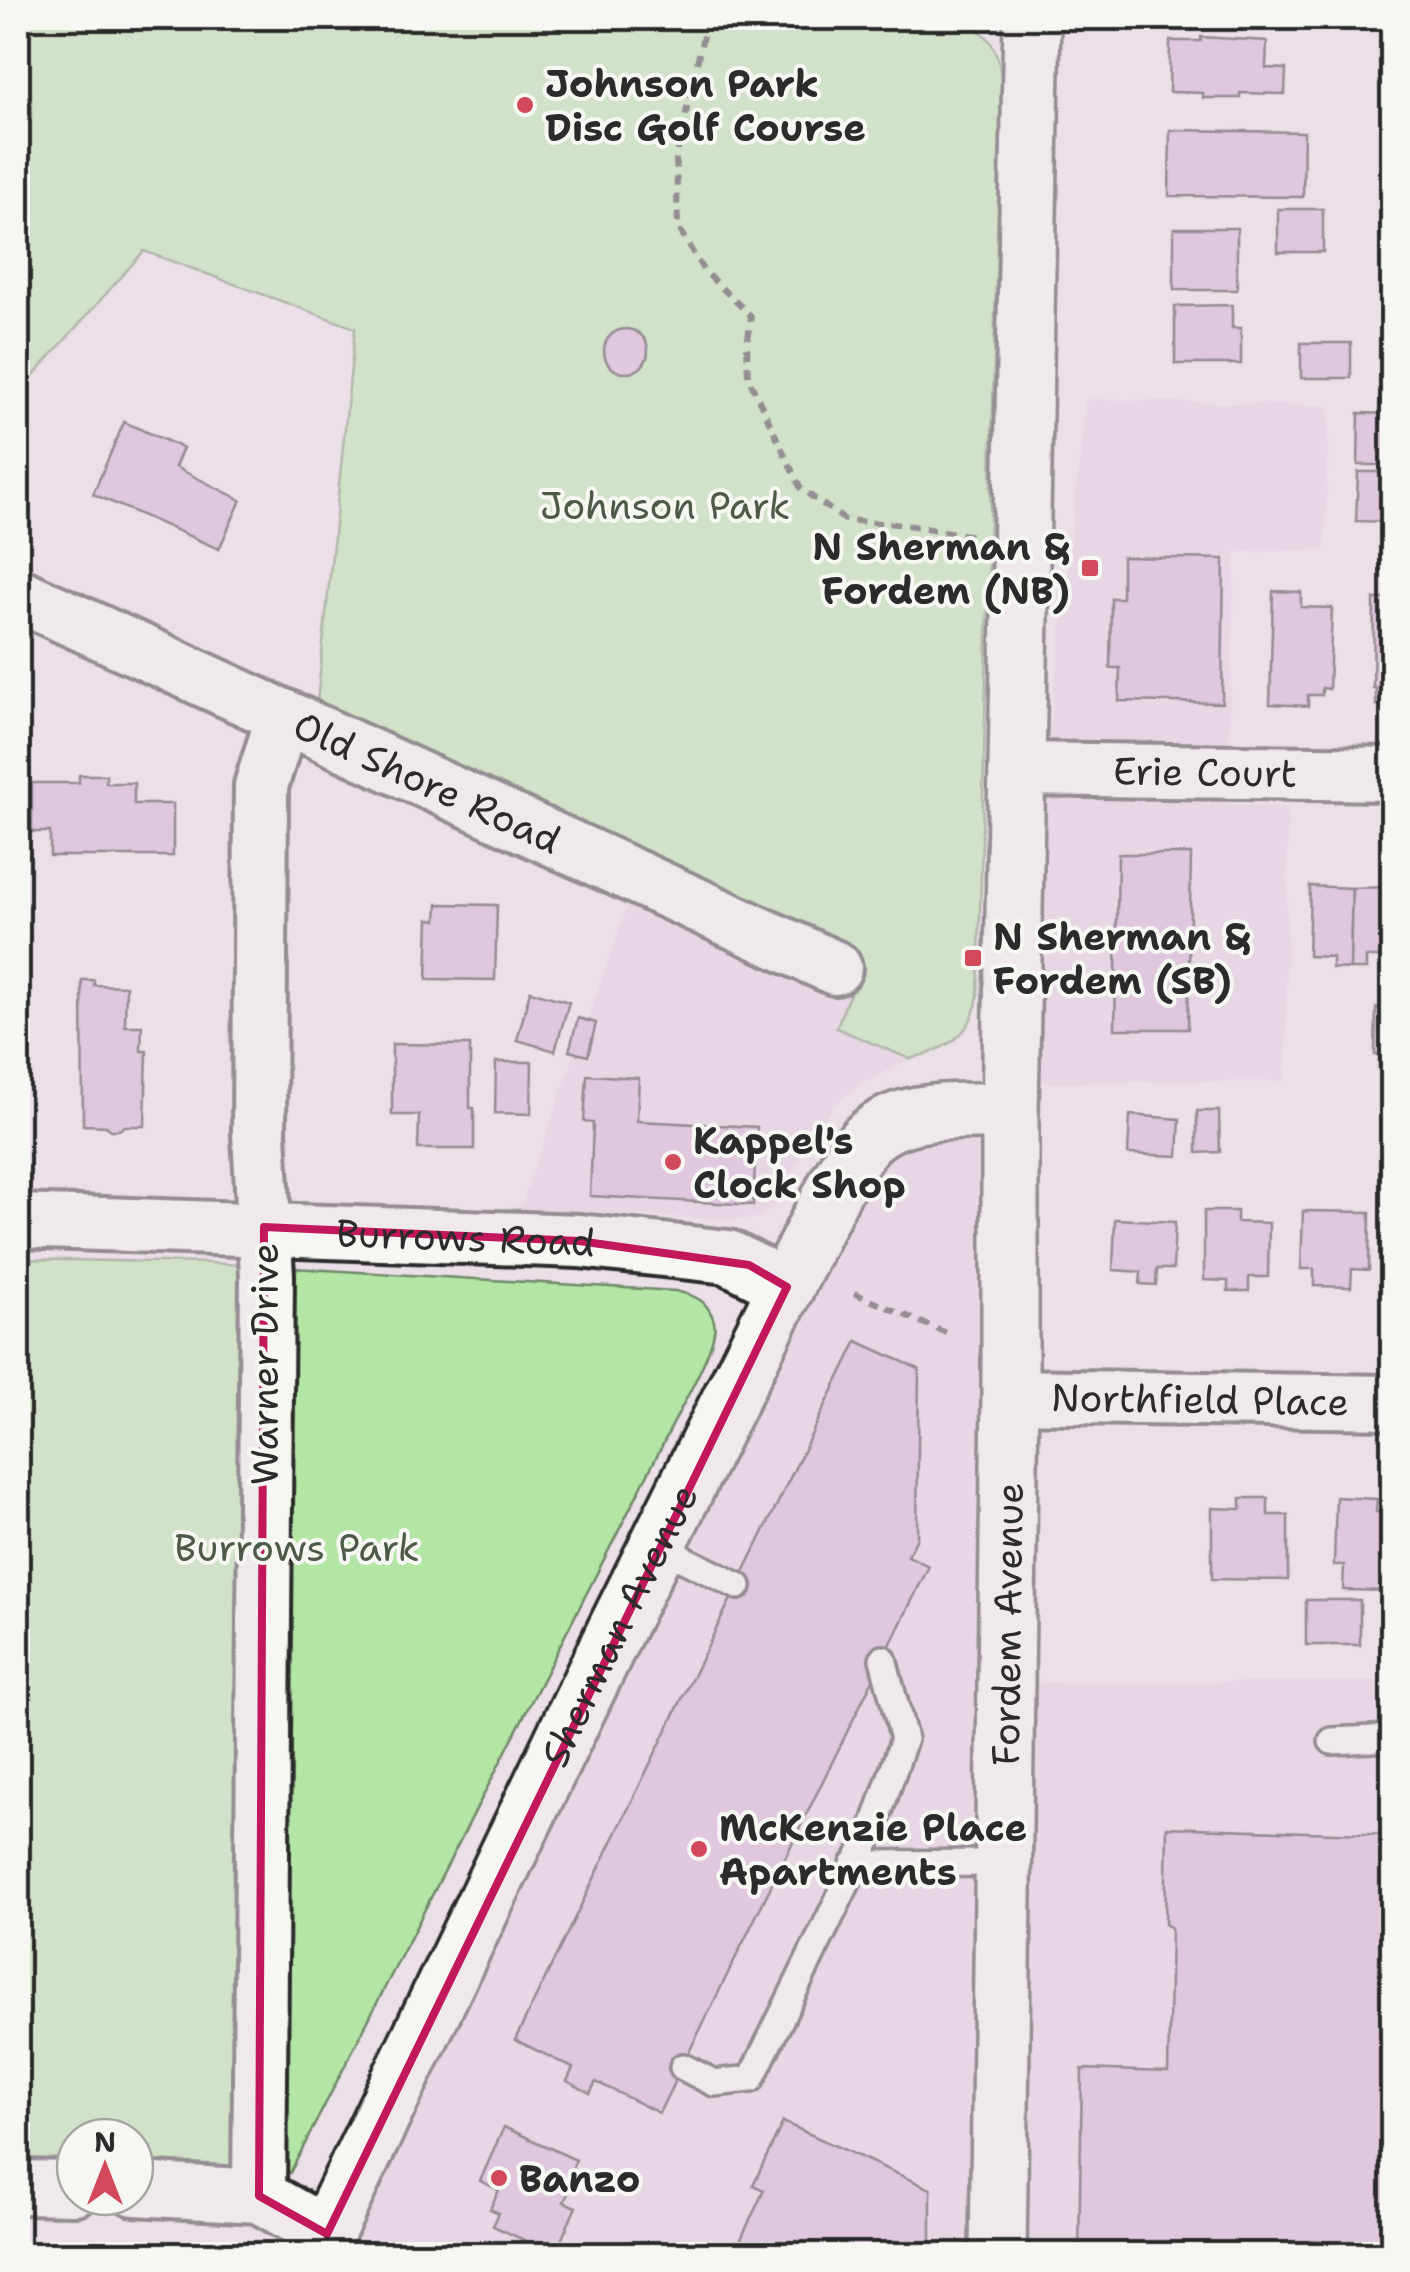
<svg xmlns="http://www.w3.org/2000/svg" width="1410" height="2272" viewBox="0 0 1410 2272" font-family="'Shantell Sans',sans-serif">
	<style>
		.built { fill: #e3cfe1 }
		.green { fill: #b3e5a5; stroke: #6f8868; stroke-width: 2.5 }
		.building { fill: #d0aad1; stroke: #2b2b2b; stroke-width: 2.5 }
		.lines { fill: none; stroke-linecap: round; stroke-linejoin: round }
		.service-casing { stroke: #2b2b2b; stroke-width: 32 }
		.minor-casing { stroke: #2b2b2b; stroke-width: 60 }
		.tertiary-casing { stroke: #2b2b2b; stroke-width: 62 }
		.path { stroke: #2b2b2b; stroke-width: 6; stroke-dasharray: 10 8; stroke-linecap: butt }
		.service { stroke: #f6f6f2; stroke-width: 25 }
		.minor { stroke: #f6f6f2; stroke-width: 52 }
		.tertiary { stroke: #f6f6f2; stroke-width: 55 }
		.marked { fill: none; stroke: #c2185b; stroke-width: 8; stroke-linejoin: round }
		.poi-dot { fill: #d1495b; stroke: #f6f6f2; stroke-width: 4 }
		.labels { text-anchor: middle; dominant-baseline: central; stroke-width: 8; stroke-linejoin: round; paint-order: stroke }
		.poi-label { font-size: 38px; font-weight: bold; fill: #2b2b2b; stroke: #f6f6f2; text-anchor: start }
		.park-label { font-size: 38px; fill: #4d5a4a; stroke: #f6f6f2 }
		.street-label { font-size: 38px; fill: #2b2b2b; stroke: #f6f6f2 }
	</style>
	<rect width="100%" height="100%" fill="#ebdfe8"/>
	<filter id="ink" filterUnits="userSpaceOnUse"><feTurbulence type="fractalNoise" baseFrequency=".01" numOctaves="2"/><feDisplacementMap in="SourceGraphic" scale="20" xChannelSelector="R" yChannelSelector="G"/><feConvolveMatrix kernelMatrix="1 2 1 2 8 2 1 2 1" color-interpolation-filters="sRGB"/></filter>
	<g filter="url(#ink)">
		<g class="built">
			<path d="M1086,399L1329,406L1325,549L1235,552L1227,804L1288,807L1286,1081L1011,1083Z"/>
			<path d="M630,898L852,987L837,1028L910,1059L858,1086L836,1104L809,1138L778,1202L762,1217L740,1220L519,1211Z"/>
			<path d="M1010,1111L1007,1683L1392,1681V2254H316L863,1143Z"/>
		</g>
		<g class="green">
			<path d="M18,18H884L962,23C991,31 999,52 1001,79L978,995C972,1038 946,1048 910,1059L836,1028L857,976L317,703L355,328L144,251L18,393Z"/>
			<path d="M18,1259L209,1263L676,1291C689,1295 702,1297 709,1310C713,1316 716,1325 714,1332C710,1360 674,1419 661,1448L290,2173L214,2191L135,2189V2137H75V2188L18,2187Z"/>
		</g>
		<g class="building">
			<path d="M1201,37L1267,41L1266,68L1286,69L1285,94L1240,93V98H1203V93L1169,92L1170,41H1201Z"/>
			<path d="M1170,130L1304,132L1303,197L1169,196Z"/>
			<rect x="1278" y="209" width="45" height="43"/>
			<rect x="1174" y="228" width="63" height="62"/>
			<path d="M1232,305V328H1241V364H1175V306Z"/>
			<circle cx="626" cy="351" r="22"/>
			<rect x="1301" y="343" width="50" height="35"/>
			<path d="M1359,413L1392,414V465H1358Z"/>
			<path d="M124,422L183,448L175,467L241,500L219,549L93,494Z"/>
			<path d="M1358,472H1392V522L1356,521Z"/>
			<path d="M1122,557L1224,559L1222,703L1119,701L1120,668H1110L1111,598H1122Z"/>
			<path d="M1273,591L1301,592V607L1332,608L1329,689L1322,688V695H1308V706L1270,704Z"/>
			<path d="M1374,599H1392V705H1376V688H1373Z"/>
			<path d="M79,775H106V783H134V804H173V856H50V832H32V783H79Z"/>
			<path d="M1118,854H1191L1188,1029H1115Z"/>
			<path d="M1310,886L1352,888L1350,969L1332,968V957L1308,956Z"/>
			<path d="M1392,887V957H1366V969H1350L1352,888Z"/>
			<path d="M438,904L497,905L495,980L427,979L429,919L437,920Z"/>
			<path d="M82,980H94V985L126,986L125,1026H142L141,1051H147L145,1126H125L119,1130H111L106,1126L83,1125Z"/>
			<path d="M530,991L569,1002L555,1051L517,1040Z"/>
			<path d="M1376,1008H1392V1070H1379V1055H1375Z"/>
			<path d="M578,1018L596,1023L588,1056L569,1051Z"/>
			<path d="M392,1044L470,1045V1108H474V1149H418L419,1115H392Z"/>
			<path d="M496,1062H532L531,1114L495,1113Z"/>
			<path d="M587,1075L639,1078L637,1121L757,1127L753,1205L590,1196L593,1123L584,1122Z"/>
			<path d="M1197,1111H1219L1220,1152L1197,1153Z"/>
			<path d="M1130,1115L1180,1119L1178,1156L1128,1154Z"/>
			<path d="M1204,1211H1237V1222L1269,1223L1268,1277H1249V1291H1228V1281L1204,1280Z"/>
			<path d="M1303,1211L1370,1212L1369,1270L1352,1269L1351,1287L1314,1286V1269H1301Z"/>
			<path d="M1115,1219L1175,1222L1173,1269H1157L1156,1285L1140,1284L1141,1272L1113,1270Z"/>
			<path d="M857,1341L919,1369L917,1538L908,1556L929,1566L659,2113L596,2082L590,2093L567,2081L573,2068L515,2040Z"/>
			<path d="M1336,1497L1377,1499L1376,1512H1392V1591L1343,1590L1344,1565H1334Z"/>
			<path d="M1241,1498H1268V1515H1288V1580L1212,1579V1508L1241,1509Z"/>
			<rect x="1306" y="1600" width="54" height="45"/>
			<path d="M1167,1827L1392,1835V2254H1079L1082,2069L1168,2072L1171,1928L1165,1924Z"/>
			<path d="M783,2122L931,2189V2254H734L764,2190L753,2185Z"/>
			<path d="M504,2127L576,2160L566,2183L571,2187L564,2202L576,2207L555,2254L493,2226L499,2213L490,2209L499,2190L480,2181Z"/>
		</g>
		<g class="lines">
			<defs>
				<g id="service">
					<path d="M657,1546L738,1586"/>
					<path d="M1332,1741L1392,1738"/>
					<path d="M854,1864L1004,1863"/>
					<path d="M683,2067L714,2083L751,2079L873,1829L904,1739L883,1659"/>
				</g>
				<g id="minor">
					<path id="s1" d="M18,595L835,968"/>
					<path id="s2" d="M1017,769L1392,774"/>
					<path id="s3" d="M18,1221L579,1241L728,1257L787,1287"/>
					<path id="s4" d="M1010,1396L1392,1402"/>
					<path d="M18,2187L75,2188"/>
					<path d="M135,2189L259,2196L327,2234"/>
					<path d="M259,2196L267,1276L259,1134L261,786L283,716"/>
				</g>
				<g id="tertiary">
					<path id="s5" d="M316,2254L614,1633L836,1186C844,1173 852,1158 861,1146C894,1104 963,1112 1010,1111"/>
					<path id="s6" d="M998,2254L1010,1396V1111L1032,18"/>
				</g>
			</defs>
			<use href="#service" class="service-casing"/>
			<use href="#minor" class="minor-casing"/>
			<use href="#tertiary" class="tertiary-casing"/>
			<g class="path">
				<path d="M707,18L676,158L678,227L703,270L751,316L747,345L748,377L801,489L845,520L907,525L974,536"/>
				<path d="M854,1293L953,1336"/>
			</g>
			<use href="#service" class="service"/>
			<use href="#minor" class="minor"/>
			<use href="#tertiary" class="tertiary"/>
		</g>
	</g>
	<path d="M0 0H1410V2272H0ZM264,1227L579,1241L749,1265L787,1287L327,2234L259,2196Z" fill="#ebdfe8" fill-opacity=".55" fill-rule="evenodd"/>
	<path class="marked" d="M264,1227L579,1241L749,1265L787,1287L327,2234L259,2196Z"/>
	<g class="poi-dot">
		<circle cx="525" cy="105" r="10"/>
		<rect x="1080" y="558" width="20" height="20" rx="5"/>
		<rect x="963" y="948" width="20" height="20" rx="5"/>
		<circle cx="673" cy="1162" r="10"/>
		<circle cx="699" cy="1849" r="10"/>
		<circle cx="499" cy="2178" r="10"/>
	</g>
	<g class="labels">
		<g class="poi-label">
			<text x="545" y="83">Johnson Park<tspan x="545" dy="44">Disc Golf Course</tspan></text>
			<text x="1070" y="546" text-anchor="end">N Sherman &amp;<tspan x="1070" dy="44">Fordem (NB)</tspan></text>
			<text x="993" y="936">N Sherman &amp;<tspan x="993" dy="44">Fordem (SB)</tspan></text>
			<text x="693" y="1140">Kappel's<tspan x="693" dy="44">Clock Shop</tspan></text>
			<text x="719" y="1827">McKenzie Place<tspan x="719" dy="44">Apartments</tspan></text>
			<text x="519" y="2178">Banzo</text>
		</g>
		<g class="park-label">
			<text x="665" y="505">Johnson Park</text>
			<text x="297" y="1547">Burrows Park</text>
		</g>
		<g class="street-label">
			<text stroke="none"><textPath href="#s2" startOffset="188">Erie Court</textPath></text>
			<text stroke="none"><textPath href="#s1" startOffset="450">Old Shore Road</textPath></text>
			<text stroke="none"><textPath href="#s3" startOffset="448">Burrows Road</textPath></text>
			<text transform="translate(264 1364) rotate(-90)">Warner Drive</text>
			<text stroke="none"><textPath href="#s4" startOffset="190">Northfield Place</textPath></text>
			<text stroke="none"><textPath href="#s6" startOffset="630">Fordem Avenue</textPath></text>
			<text stroke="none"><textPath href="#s5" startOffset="698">Sherman Avenue</textPath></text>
		</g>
	</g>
	<rect width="1410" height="2272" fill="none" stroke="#f6f6f2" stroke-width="60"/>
	<rect x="30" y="30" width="1350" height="2212" fill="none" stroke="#2b2b2b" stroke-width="4" filter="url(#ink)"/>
	<g transform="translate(105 2167)"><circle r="48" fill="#f6f6f2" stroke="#a5a5a2" stroke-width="2.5"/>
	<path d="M0-8L18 38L0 25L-18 38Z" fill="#d1495b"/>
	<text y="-15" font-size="28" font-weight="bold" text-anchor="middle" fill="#2b2b2b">N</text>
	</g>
</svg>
